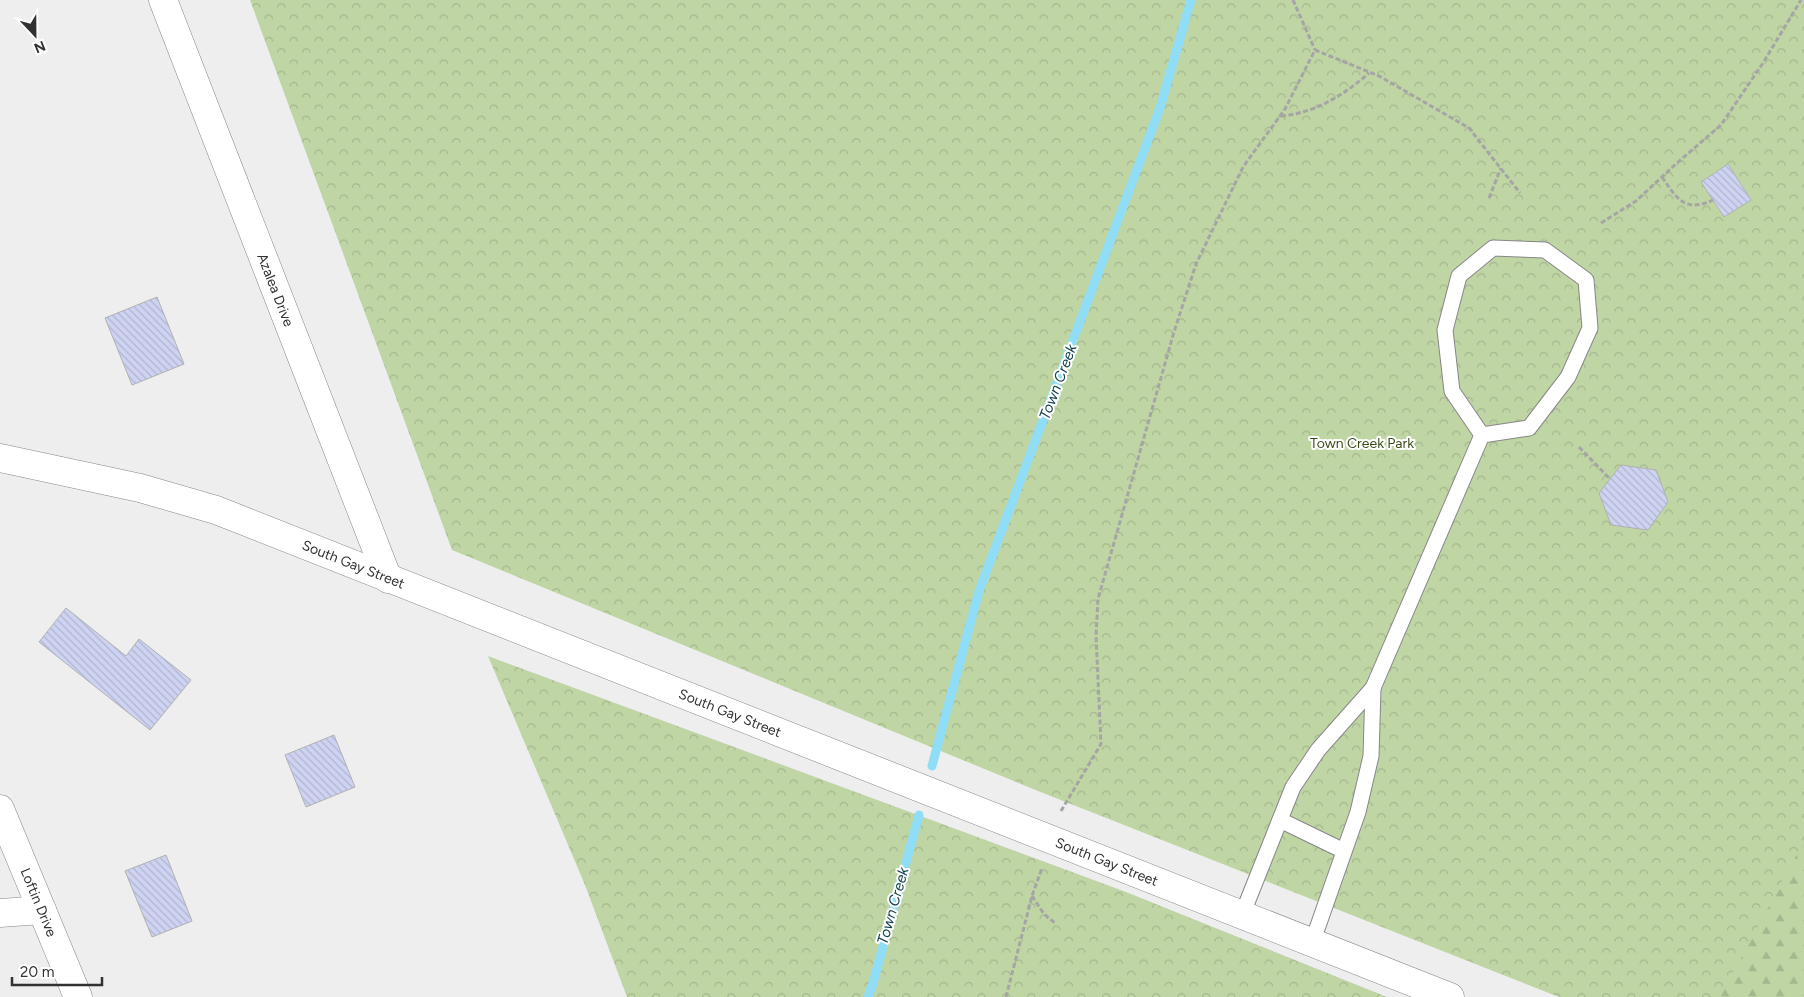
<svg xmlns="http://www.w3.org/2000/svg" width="1804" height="997" viewBox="0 0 1804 997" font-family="Figtree,sans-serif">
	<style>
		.forest { fill: url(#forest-firs) }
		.park { fill: url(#park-crowns) }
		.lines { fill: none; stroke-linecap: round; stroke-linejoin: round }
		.stream { stroke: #90ddf8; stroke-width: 9 }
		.building { fill: url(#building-back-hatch); stroke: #b1b1b2 }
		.service-casing { stroke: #878788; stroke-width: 17 }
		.minor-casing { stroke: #878788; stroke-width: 29 }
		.path { stroke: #a5a5a6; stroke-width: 3; stroke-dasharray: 5 2.5; stroke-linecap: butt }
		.service { stroke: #fff; stroke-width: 15 }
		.minor { stroke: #fff; stroke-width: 28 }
		.labels { text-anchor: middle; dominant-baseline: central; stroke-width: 4; stroke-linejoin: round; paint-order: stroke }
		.street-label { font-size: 14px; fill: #313131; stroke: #fff }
		.park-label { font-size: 14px; fill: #394c17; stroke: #fff }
		.water-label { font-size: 15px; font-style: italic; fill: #154250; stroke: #fff }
	</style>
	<defs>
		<pattern id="forest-firs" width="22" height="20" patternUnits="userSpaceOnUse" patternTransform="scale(1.25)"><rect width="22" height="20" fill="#bfd5a4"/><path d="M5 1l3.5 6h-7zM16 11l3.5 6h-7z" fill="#a5b78e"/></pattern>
		<pattern id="park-crowns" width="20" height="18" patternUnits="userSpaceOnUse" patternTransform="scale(1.25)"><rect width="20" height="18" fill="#bfd5a4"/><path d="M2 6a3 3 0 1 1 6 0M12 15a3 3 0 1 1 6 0" fill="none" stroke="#a5b78e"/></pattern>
		<pattern id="building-back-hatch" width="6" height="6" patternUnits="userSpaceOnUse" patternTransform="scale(1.25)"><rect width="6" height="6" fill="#cdd3f1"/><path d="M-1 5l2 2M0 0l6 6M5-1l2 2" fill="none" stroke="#b0b6cf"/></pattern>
	</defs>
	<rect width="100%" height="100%" fill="#eeeeef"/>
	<path class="forest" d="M1804,783V997H1650Z"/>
	<g class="park">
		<path d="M250,0H1804V841L1720,997H1559L1038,791L452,550Z"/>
		<path d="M488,656L1126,892L1387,997H627L585,885Z"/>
	</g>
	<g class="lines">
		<g class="stream">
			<path d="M932,766L979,591L1160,108L1191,0"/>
			<path d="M868,997L873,983L919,815"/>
		</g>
	</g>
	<g class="building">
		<path d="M1728,164L1751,200L1724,217L1701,182Z"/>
		<path d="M157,297L184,364L132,385L105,318Z"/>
		<path d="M1621,465L1656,470L1668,502L1648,530L1611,525L1599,493Z"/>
		<path d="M66,608L126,656L139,639L191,680L150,730L39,642Z"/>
		<path d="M334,735L355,787L306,807L285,755Z"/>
		<path d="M166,855L192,921L152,937L125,871Z"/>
	</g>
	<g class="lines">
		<defs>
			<g id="service">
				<path d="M1280,820L1344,851"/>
				<path d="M1242,915L1293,787L1318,750L1373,688L1482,435L1452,391L1445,330L1459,276L1493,248L1545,250L1586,280L1590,328L1568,377L1529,428L1482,435"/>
				<path d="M1312,943L1358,812L1371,756L1373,688"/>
			</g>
			<g id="minor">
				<path id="s1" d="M163,0L388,579"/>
				<path id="s2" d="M0,458L140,488L216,510L1450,997"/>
				<path id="s3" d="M0,809L78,997"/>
				<path d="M0,913L42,910"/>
			</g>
		</defs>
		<use href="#service" class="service-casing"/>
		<use href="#minor" class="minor-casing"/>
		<g class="path">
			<path d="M1293,0L1315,50"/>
			<path d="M1281,116C1315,113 1344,95 1369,73"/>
			<path d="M1662,177C1677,199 1685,213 1713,200"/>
			<path d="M1489,198L1501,168"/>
			<path d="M1601,223L1636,201L1677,163L1721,125L1763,63L1801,0"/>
			<path d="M1579,447L1610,479"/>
			<path d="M1061,811L1101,744L1096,636L1098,599L1174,332L1196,264L1243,167L1285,109L1315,50L1379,76L1469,128L1520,193"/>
			<path d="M1032,896L1044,914L1055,923"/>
			<path d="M1006,997L1032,896L1042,868"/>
		</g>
		<use href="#service" class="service"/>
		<use href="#minor" class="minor"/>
	</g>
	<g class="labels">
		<g class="street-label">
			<text stroke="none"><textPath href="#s1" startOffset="311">Azalea Drive</textPath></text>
			<text stroke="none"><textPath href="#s2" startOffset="370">South Gay Street</textPath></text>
			<text stroke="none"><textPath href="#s2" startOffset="775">South Gay Street</textPath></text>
			<text stroke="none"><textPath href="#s2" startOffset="1180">South Gay Street</textPath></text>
			<text stroke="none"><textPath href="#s3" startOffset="101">Loftin Drive</textPath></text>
		</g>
		<g class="park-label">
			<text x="1362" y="443">Town Creek Park</text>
		</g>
		<g class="water-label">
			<text transform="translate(1058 382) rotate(-69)">Town Creek</text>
			<text transform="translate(893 906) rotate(-74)">Town Creek</text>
		</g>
	</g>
	<g transform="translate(35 35) rotate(158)" stroke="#ffffff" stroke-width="4" paint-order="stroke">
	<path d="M0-4L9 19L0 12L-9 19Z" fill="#313131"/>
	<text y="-8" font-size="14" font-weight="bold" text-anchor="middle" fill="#313131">N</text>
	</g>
	<path d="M12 977v8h90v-8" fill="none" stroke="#313131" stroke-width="2.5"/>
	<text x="20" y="977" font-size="15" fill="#313131" stroke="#ffffff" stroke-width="4" paint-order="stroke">20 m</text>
</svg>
